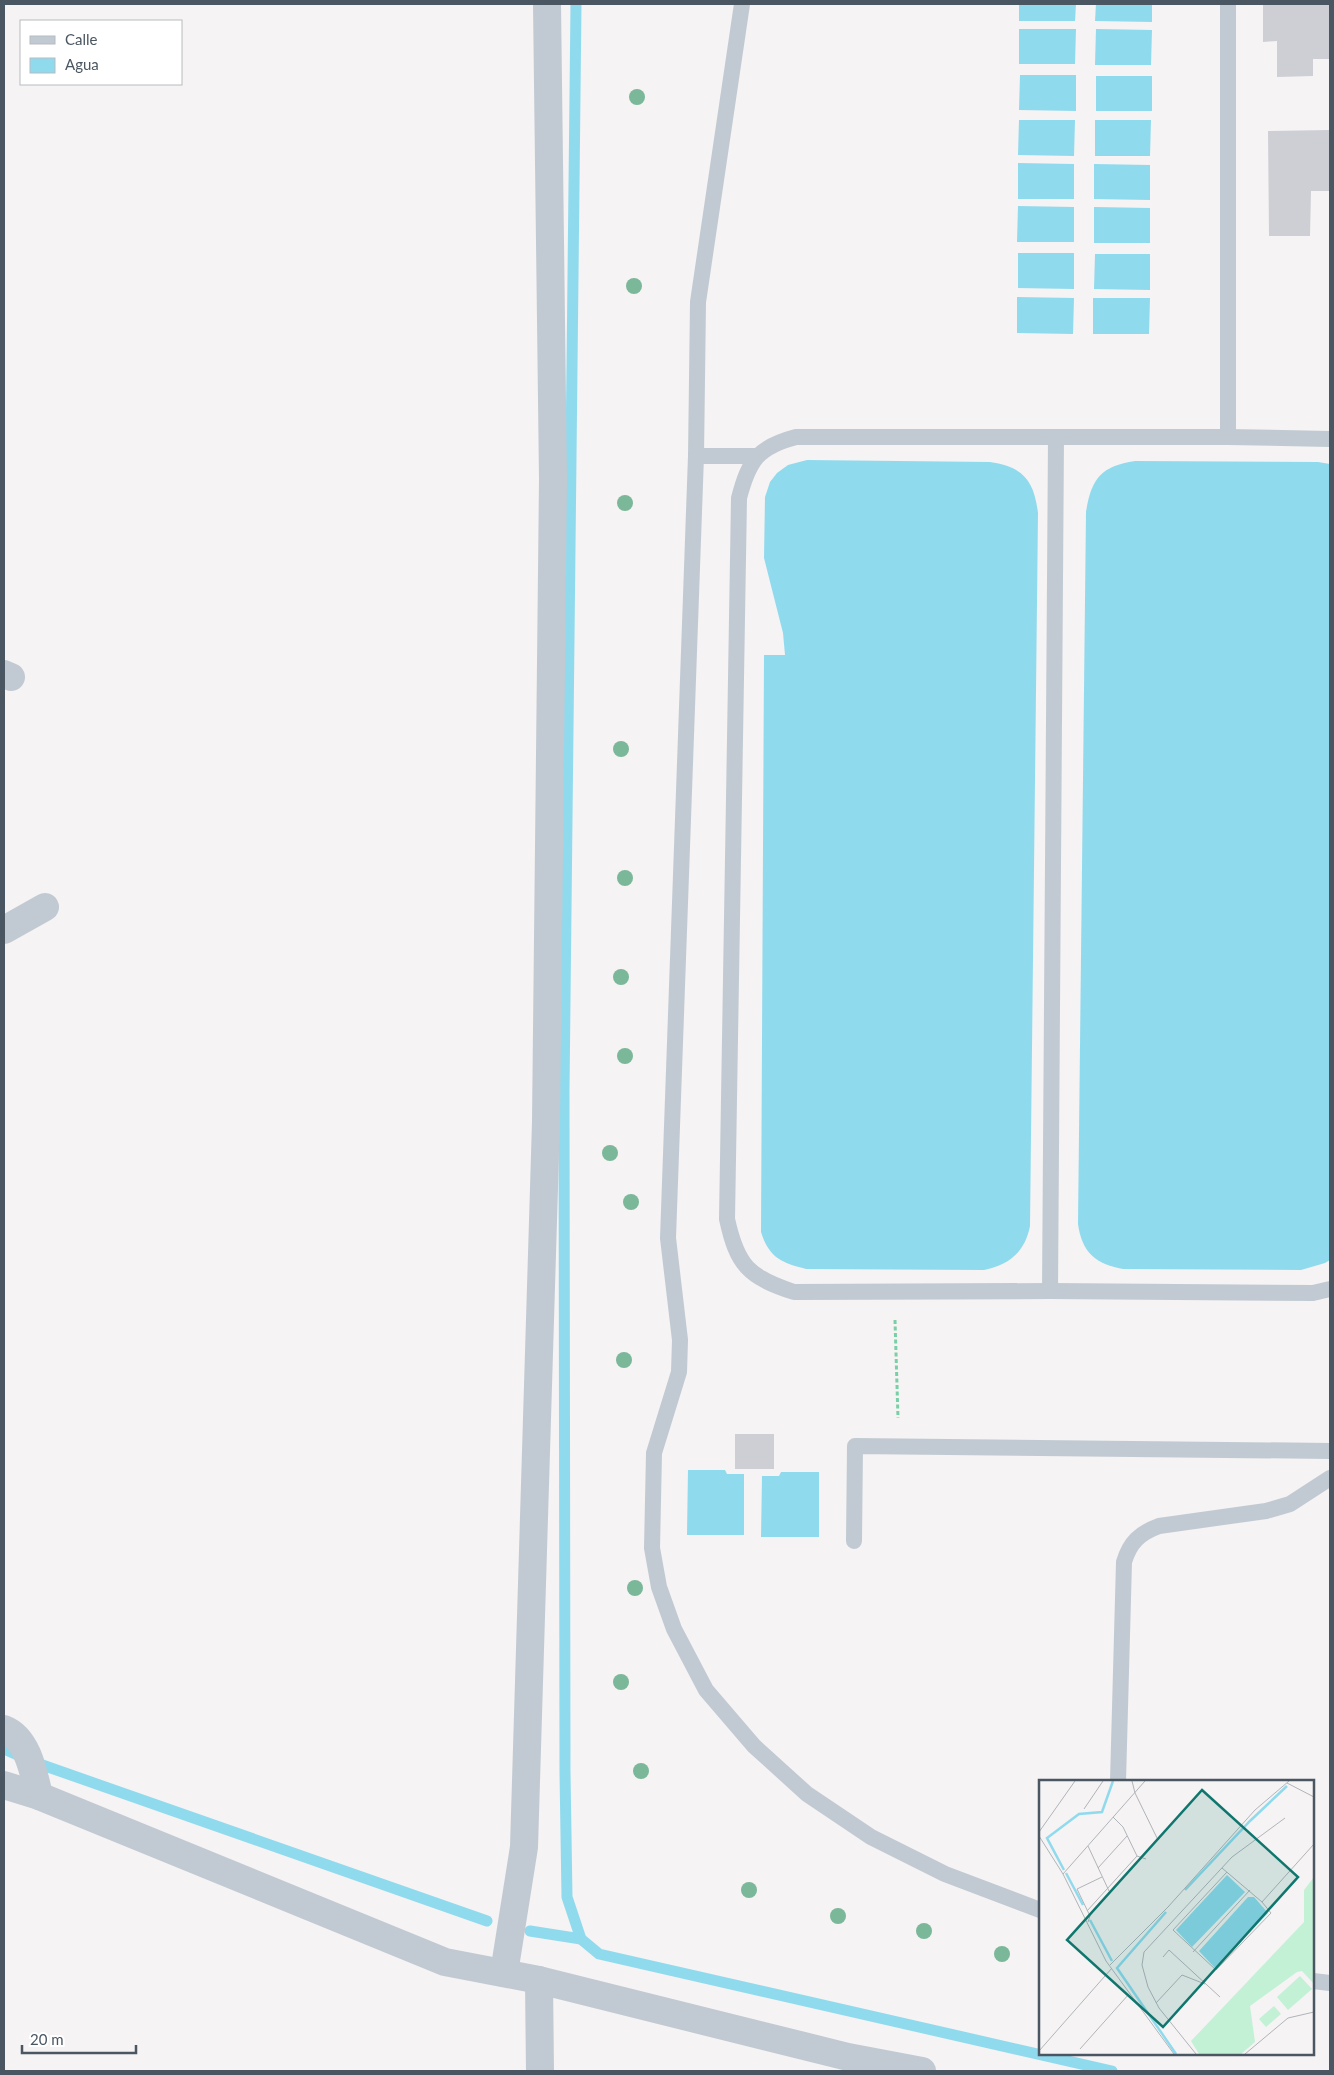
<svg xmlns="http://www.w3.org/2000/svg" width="1334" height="2075" viewBox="0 0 1334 2075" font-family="Lato,sans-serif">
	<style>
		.water { fill: #90daee }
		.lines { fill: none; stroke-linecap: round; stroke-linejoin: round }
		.stream { stroke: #90daee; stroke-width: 11 }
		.building { fill: #cdcfd5 }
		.path { stroke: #7ad0a6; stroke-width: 3; stroke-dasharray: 4 2.5; stroke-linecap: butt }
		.lane { stroke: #c1cad2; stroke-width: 16 }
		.street { stroke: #c1cad2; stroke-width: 28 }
		.tree { fill: #7bb799 }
		.inset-river { fill: none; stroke: #90daee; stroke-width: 2.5 }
		.inset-road { fill: none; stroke: #b1b4b9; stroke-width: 1 }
		.view { fill: #0f766e; fill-opacity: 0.15; stroke: #0f766e; stroke-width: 2.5 }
		.inset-edge { fill: none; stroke: #4a5661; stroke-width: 2.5 }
	</style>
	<rect width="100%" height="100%" fill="#f5f3f3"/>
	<g class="water">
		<path d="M1019,4H1076L1075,21H1019Z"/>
		<path d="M1096,4H1152V22L1095,21Z"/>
		<path d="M1019,29H1076L1075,64H1019Z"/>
		<path d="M1096,29L1152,30L1151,65H1095Z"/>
		<path d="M1020,75H1076V111L1019,110Z"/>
		<rect x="1096" y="76" width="56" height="35"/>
		<path d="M1019,120H1075L1074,156L1018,155Z"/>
		<path d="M1095,120H1151L1150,156H1095Z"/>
		<path d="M1018,163L1074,164V199H1018Z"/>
		<path d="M1094,164L1150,165V200L1094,199Z"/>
		<path d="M1018,206L1074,207V242H1017Z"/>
		<path d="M1094,207L1150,208V243H1094Z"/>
		<path d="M1018,253H1074V289L1018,288Z"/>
		<path d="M1095,254H1150V290L1094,289Z"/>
		<path d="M1017,297L1074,298L1073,334L1017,333Z"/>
		<path d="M1093,298H1150L1149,334H1093Z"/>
		<path d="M807,460L990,462C1024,467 1034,481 1038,513L1030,1226C1025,1252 1009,1265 984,1270L806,1269C782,1263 769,1258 761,1232L764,655H785L783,633L764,558L765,497L770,482L777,473L788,465Z"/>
		<path d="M1135,461L1318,462L1330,464V1260L1325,1263L1301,1270L1123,1269C1096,1264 1082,1253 1078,1224L1086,512C1091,479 1101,466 1135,461Z"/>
		<path d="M688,1470H725L727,1474H744V1535H687Z"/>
		<path d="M781,1472H819V1537H761L762,1476H779Z"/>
	</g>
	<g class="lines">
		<g class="stream">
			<path d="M576,4L564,1091L565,1772L567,1897L581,1939L599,1954L1112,2071"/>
			<path d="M4,1749L31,1761L487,1921"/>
			<path d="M530,1931L581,1939"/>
		</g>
	</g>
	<g class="building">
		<path d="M1263,4H1330V59H1313V76L1277,77V41L1263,42Z"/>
		<path d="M1330,130V191H1311L1310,236H1269L1268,131Z"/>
		<rect x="735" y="1434" width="39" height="35"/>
	</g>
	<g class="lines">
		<path class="path" d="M895,1320L898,1418"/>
		<g class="lane">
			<path d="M742,4L698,302L696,456L668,1238L680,1340L679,1372L654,1453L652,1548L659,1587L674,1629L706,1690L754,1746L807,1794L871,1837L945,1874L1040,1910"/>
			<path d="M1228,437V4"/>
			<path d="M1330,439L1228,437H796C758,447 749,460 739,498L727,1219C737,1265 748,1277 794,1292L1050,1291L1313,1293L1330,1289"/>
			<path d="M696,456H757"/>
			<path d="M1050,1291L1056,437"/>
			<path d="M854,1541L855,1446L1330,1451"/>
			<path d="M1118,1781L1124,1562C1130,1542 1140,1533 1159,1526L1266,1511L1290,1504L1330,1478"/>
			<path d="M1313,1981L1330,1983"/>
		</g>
		<g class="street">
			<path d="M4,674L11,677"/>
			<path d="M4,930L45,907"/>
			<path d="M4,1729C28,1738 34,1774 39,1796"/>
			<path d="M4,1785L39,1796L445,1962L539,1980L848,2057L922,2071"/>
			<path d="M504,1973L524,1847L546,1122L553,479L547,4"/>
			<path d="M539,1980L540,2071"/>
		</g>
	</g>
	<g class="tree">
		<circle cx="637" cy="97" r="8"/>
		<circle cx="634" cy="286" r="8"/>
		<circle cx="625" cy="503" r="8"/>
		<circle cx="621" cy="749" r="8"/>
		<circle cx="625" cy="878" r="8"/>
		<circle cx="621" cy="977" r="8"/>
		<circle cx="625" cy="1056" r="8"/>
		<circle cx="610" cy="1153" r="8"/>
		<circle cx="631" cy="1202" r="8"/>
		<circle cx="624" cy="1360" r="8"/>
		<circle cx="635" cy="1588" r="8"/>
		<circle cx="621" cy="1682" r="8"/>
		<circle cx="641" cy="1771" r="8"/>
		<circle cx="749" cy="1890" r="8"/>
		<circle cx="838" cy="1916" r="8"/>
		<circle cx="924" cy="1931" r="8"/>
		<circle cx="1002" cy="1954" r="8"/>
	</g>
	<g transform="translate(1039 1780)">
		<rect width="275" height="275" fill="#f5f3f3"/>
		<path d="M275,97V204L263,191L258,192L211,226L216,262L202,274H160L152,261L265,142V110ZM261,196L273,209L249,230L238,217ZM235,226L242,234L227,247L220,239Z" fill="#c3f1d5"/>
		<path d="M188,95L206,112L153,167L137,150ZM209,117H215L229,133L176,188L160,171Z" fill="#90daee"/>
		<path class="inset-river" d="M25,90L8,58L40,34L63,32L74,1M27,93L44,125M146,110L211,41L248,6M127,132L78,188L137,274M51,140L73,181"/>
		<path class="inset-road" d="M93,1L96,13L119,60M248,3L275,17M45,29L64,1M74,37L84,47L98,76L107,79M0,52L36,1M0,56L24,94L67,181L135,274M49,66L70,111M59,88L88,56M183,88L223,122L232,133L177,190L134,150L188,92M24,94L106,1M223,122L275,64M48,131L98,76M49,142L51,136L38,109L63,97M154,172L211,110M124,177L130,170L181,217M71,185L129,127L216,30L250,1M117,223L143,195L166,204M41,269L90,214M0,271L73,188M157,274L120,228L109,207L103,185L105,172L193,77L246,38M206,274L249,238L275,232"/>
		<path class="view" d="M163,10L259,97L124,247L28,160Z"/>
		<rect width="275" height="275" class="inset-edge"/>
	</g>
	<rect width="1334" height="2075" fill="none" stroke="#4a5661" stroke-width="10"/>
	<rect x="20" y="20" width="162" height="65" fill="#ffffff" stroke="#b7bbc0"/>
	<rect x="30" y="36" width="25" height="8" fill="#c1cad2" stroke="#b7bbc0"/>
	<text x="65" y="45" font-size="15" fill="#4a5661">Calle</text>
	<rect x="30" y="58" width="25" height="15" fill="#90daee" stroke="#b7bbc0"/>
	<text x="65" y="70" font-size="15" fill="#4a5661">Agua</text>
	<path d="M22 2045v8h114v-8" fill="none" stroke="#4a5661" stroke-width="2.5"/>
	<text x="30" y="2045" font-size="15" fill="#4a5661" stroke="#ffffff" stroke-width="4" paint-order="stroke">20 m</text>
</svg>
